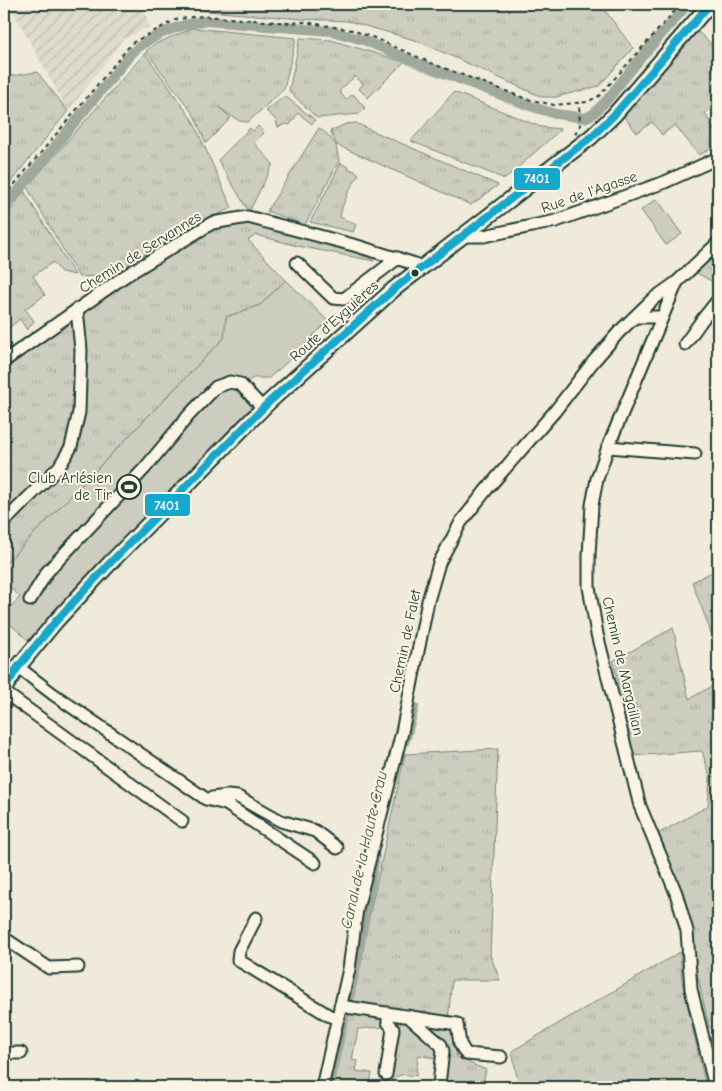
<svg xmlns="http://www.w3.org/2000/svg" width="722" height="1091" viewBox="0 0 722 1091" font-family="'Comic Neue',sans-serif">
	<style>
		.industrial { fill: url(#industrial-furrows) }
		.grass { fill: url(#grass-tufts); stroke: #76857a }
		.pitch { fill: #cccdbf; stroke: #76857a }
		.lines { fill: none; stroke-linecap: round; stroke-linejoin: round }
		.canal { stroke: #9fa89a; stroke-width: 10 }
		.minor-casing { stroke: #1f3d34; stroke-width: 15 }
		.major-casing { stroke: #1f3d34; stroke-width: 18 }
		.path { stroke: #1f3d34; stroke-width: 2; stroke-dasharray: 4 4; stroke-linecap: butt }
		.minor { stroke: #fcf5e5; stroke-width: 11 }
		.major { stroke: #fcf5e5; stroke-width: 14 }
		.bus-1-casing { stroke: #fcf5e5; stroke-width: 11 }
		.bus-1 { stroke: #18a7cd; stroke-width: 8 }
		.bus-dot { fill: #1f3d34; stroke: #fcf5e5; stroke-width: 2 }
		.labels { text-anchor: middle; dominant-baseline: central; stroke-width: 4; stroke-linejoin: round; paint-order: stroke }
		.street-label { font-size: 15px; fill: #1f3d34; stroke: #fcf5e5 }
		.poi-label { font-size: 15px; fill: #1f3d34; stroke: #fcf5e5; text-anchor: end }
		.water-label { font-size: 16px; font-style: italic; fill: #455d53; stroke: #fcf5e5 }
		.line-badge { stroke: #fcf5e5; stroke-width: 2 }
		.badge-label { font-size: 14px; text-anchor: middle; font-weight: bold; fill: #fff }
	</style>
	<defs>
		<pattern id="industrial-furrows" width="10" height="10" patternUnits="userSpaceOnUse" patternTransform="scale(1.25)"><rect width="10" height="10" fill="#dedbcc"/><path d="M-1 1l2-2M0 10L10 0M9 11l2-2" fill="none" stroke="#bebdb0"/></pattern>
		<pattern id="grass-tufts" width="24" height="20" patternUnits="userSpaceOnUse" patternTransform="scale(1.25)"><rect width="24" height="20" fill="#cccdbf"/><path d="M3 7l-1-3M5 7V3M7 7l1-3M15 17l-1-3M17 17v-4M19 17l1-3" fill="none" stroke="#afb1a5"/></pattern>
	</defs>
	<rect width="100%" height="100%" fill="#efeada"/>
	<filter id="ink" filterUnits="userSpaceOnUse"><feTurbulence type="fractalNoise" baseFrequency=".02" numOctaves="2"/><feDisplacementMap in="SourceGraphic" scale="10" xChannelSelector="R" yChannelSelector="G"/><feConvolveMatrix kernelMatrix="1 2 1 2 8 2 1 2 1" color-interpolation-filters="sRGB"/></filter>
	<g filter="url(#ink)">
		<path class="industrial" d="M9,4H142L149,27L123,39L68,111Z"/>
		<g class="grass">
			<path d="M183,4H600L633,48L599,86L556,97H542L418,41L348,21L302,19L184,9Z"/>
			<path d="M193,28L296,38L284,89L248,122L239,121L220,108L231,118L206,143L194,115L146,51L155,44Z"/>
			<path d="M696,30L718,50V104L705,113L718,137V145L699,155L675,125L662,135L652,122L637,133L622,114Z"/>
			<path d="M300,38L331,40L404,62L368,98L359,89L363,84L355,76L339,91L346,100L353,94L365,108L359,114L317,118L289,91Z"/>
			<path d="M145,53L193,121L232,208C186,227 146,253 105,279L98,276L79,277L27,187Z"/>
			<path d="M37,72L68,111L4,190V77Z"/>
			<path d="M454,92L541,127L561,129L505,179L411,141Z"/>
			<path d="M285,96L315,120L312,124L298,113L290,125L286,124L278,127L275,119L266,111Z"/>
			<path d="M356,123L375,132L498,185L471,205L337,145L330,131L346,124Z"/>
			<path d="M258,126L264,133L254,143L273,164L249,212L218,160L250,128L253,131Z"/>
			<path d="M319,128L328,135L336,145L339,161L305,225L267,211Z"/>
			<path d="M341,163L359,174C350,188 343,201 340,217L356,225L353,232L310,222Z"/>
			<path d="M24,191L75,275L61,272L53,262L33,276L45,295L25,309L34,321L27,330L20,319L5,331L4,220Z"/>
			<path d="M243,223L263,225L357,249L374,261L298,246L256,235L248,240L286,280L260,305L226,317L224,338L4,565V365L155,264L216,226Z"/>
			<path d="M718,251V281L713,282L695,272Z"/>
			<path d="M718,569V661L709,627L692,582Z"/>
			<path d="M673,628L689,699L718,683V1025L709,1028L694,958L693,929L685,900L656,835L708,806L710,777L702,751L631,756L621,693L613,661Z"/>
			<path d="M498,749L490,955L500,980H452L448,1020L350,1004L405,754Z"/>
			<path d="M680,952L682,981L706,1087H519L512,1051Z"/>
			<path d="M348,1014L384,1018V1027L358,1029L352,1060L358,1061L356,1071L372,1073L369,1087H330Z"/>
			<path d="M401,1018L415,1026L419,1037L427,1036L436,1043L440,1059L418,1055L416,1076C405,1074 399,1073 391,1081Z"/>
			<path d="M419,1022L450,1027L457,1056L460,1059L486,1070L482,1087H441L446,1052Z"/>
		</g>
		<g class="pitch">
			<path d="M657,199L682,234L666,245L641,210Z"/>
			<path d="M286,280L328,321L287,362L269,378H253L236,390L254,408L28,640L4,619V614L20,597L4,581V565L224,338L226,317L260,305Z"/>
		</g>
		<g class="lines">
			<g class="canal">
				<path d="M4,208L132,53C151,35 180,24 206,21L331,31L363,40L420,64L533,107L556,114L585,118L593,114L606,101L639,60L688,4"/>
				<path d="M405,741L414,707"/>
				<path d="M348,1001L357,962L375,857"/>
				<path d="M328,1087L345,1014"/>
			</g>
			<defs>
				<g id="minor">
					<path d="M464,236H484L556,221L665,182L718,158"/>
					<path d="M297,263L333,298L344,299L398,258"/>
					<path d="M635,317H662"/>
					<path d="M685,344L702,320L718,300"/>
					<path d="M4,361L125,276L212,223L248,217L357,246L415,264L420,269"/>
					<path d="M608,447L695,454"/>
					<path d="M4,522L59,467L71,447L79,412L81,350L77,309"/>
					<path d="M30,600L47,572L145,468L189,415L216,387L230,382L240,384L263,408"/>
					<path d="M18,667L53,694L206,799L226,804L315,863"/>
					<path d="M4,692L182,821"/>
					<path d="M212,798L227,796L238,797L281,821L315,831L337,848"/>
					<path d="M256,918L239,951L238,960L328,1015L338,1019"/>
					<path d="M4,938L49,968L78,967"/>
					<path d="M340,1006L457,1024L460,1044L466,1054L501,1057"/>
					<path d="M408,1016L441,1045L443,1051L439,1084"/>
					<path d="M4,1053H21"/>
					<path d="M386,1074L393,1029L388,1022V1013"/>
					<path d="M322,1087L349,969L357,909L402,732L428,601L439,563L461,522L487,489L555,411L593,362L619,332L653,299L677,282"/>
					<path d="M715,1087L691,989L687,931L676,893L640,806L597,634L589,587V555L592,505L597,479L608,447L677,282L718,243"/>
				</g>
				<path id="major" d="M4,689L18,667L56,621L110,563L269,402L394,289L591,137L614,115L710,4"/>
			</defs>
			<use href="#minor" class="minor-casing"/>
			<use href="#major" class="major-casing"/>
			<g class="path">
				<path d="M575,134L580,126L579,103"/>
				<path d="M4,197L132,43L175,20L192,17L204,16L290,23L305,22L352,30L372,37L436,65L527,99L554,105L587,102L599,96L681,4"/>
			</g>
			<use href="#minor" class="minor"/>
			<use href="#major" class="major"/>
			<defs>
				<path id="bus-1" d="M4,689L18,667L56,621L110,563L269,402L394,289L591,137L614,115L710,4"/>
			</defs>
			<use href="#bus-1" class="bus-1-casing"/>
			<use href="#bus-1" class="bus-1"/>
		</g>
	</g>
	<defs>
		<symbol id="stadium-ring" viewBox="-11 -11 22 22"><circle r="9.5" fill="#fcf5e5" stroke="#1f3d34" stroke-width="1.5"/><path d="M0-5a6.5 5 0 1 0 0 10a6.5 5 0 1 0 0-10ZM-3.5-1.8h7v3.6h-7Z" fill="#1f3d34"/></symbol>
	</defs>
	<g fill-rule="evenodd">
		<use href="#stadium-ring" x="115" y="473" width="28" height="28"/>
	</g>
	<circle class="bus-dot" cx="415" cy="273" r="4.5"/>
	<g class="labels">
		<g class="street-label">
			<text transform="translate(589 192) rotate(-19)">Rue de l'Agasse</text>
			<text transform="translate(140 252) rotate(-32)">Chemin de Servannes</text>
			<text transform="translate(334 321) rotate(-42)">Route d'Eyguières</text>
			<text transform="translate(405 641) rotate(-78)">Chemin de Falet</text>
			<text transform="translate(623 666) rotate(77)">Chemin de Margaillan</text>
		</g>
		<g class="poi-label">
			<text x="112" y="478">Club Arlésien<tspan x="112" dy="17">de Tir</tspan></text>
		</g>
		<g class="water-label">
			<text transform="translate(364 850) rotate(-77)">Canal de la Haute Crau</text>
		</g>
	</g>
	<g class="line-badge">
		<rect x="513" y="167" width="48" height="24" rx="5" fill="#18a7cd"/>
		<rect x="144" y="493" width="47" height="24" rx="5" fill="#18a7cd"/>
	</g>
	<g class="badge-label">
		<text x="537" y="183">7401</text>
		<text x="167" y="510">7401</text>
	</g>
	<rect width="722" height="1091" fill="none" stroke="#fcf5e5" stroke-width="20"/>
	<rect x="10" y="10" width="702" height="1071" fill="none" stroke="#1f3d34" stroke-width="2" filter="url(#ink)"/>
</svg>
